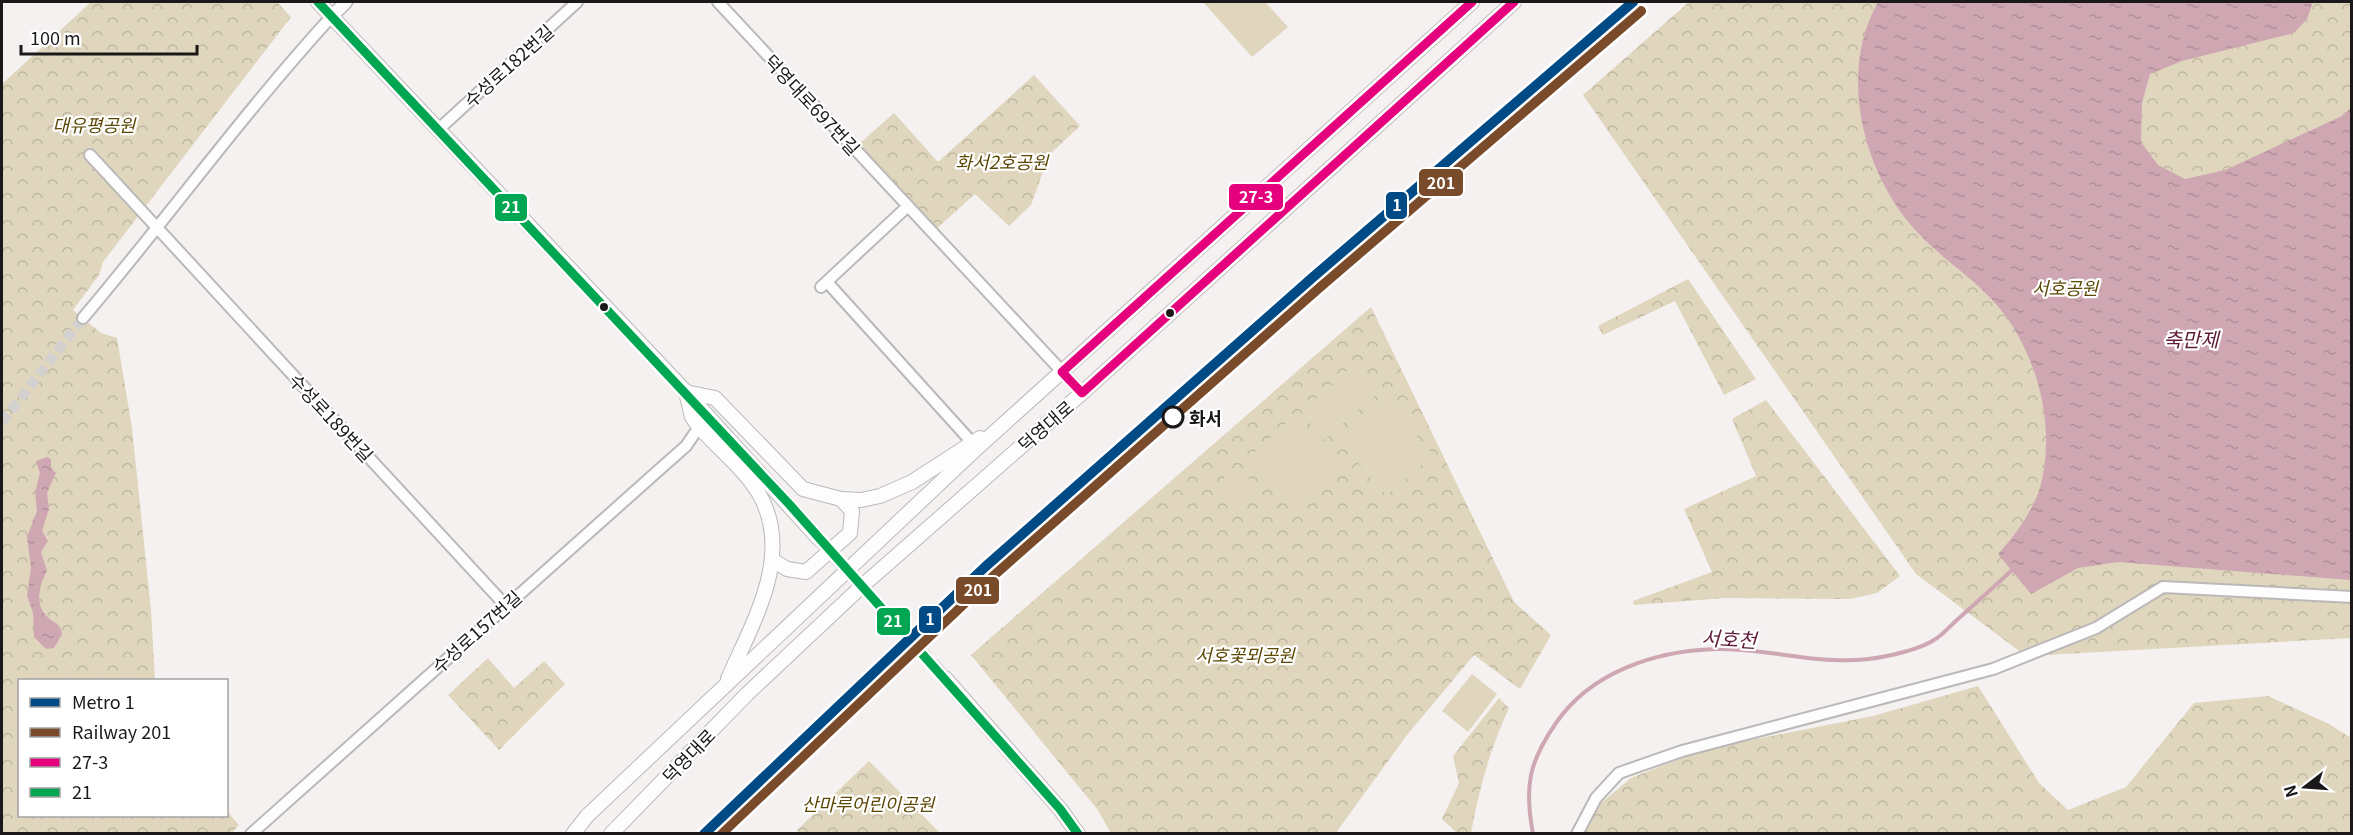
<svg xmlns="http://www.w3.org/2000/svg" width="2353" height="835" viewBox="0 0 2353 835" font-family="Georgia,'Noto Sans KR',serif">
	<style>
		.forest { fill: url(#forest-crowns) }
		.pitch { fill: #e0d6bd }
		.water { fill: url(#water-ripples) }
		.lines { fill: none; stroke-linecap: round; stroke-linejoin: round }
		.stream { stroke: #cfa7b3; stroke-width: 4 }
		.minor-tunnel { stroke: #d3d0d0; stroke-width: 10; stroke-dasharray: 10 5; stroke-linecap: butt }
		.secondary-tunnel { stroke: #d3d0d0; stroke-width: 14; stroke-dasharray: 14 7; stroke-linecap: butt }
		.minor-casing { stroke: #bbb9b8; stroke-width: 14 }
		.tertiary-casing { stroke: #bbb9b8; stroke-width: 15 }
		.secondary-casing { stroke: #bbb9b8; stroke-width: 16 }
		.minor { stroke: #fdfdfd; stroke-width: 10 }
		.tertiary { stroke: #fdfdfd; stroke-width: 12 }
		.secondary { stroke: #fdfdfd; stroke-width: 14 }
		.bus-1-casing { stroke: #fff; stroke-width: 14 }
		.bus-2-casing { stroke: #fff; stroke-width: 14 }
		.bus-1 { stroke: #e5007d; stroke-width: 9 }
		.bus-2 { stroke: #00a651; stroke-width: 9 }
		.rail-1-casing { stroke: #fff; stroke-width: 15 }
		.rail-1 { stroke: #7a4b2a; stroke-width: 10 }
		.metro-1-casing { stroke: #fff; stroke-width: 15 }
		.metro-1 { stroke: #004a85; stroke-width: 10 }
		.bus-dot { fill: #1a1818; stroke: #fff; stroke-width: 2 }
		.stop-dot { fill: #fff; stroke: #1a1818; stroke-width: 3 }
		.labels { text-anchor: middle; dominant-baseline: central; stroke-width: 4.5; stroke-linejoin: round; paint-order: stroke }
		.street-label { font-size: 18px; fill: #1a1818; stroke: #fff }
		.park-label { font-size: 18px; font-style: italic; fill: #5b4703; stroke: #fff }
		.stop-label { font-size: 18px; font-weight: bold; fill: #1a1818; stroke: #fff; text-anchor: start }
		.water-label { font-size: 20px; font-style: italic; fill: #5e1a37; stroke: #fff }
		.line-badge { stroke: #fff; stroke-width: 2 }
		.badge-label { font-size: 16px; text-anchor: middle; font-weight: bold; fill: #fff }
	</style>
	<defs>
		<pattern id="forest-crowns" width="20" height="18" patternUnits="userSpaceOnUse" patternTransform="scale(1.5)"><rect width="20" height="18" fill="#e0d6bd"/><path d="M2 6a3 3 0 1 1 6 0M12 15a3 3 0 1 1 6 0" fill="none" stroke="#c0b7a2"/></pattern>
		<pattern id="water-ripples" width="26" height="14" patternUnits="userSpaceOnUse" patternTransform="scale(1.5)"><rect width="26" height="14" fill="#cfa7b3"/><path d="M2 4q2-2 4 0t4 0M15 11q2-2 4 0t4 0" fill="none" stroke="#b18f99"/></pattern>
	</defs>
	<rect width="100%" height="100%" fill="#f4f1f0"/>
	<g class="forest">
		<path d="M91,2H277L291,17L103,262L99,275L73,310L101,333L117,338L132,428L151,610L155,680H20V816H226L227,811L239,825L231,834H2V84Z"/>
		<path d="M1689,2H2351V638L2026,656L1916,574L1583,95Z"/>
		<path d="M1034,75L1080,126L1049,155L1031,205L1009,226L975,194L936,229L859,144L894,113L938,162Z"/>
		<path d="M1688,279L1756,379L1724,395L1675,301L1603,335L1598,326Z"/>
		<path d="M1371,307L1514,602L1551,635L1520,689L1474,655L1407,735L1335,834L1111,833L1097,809L971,655Z"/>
		<path d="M1766,400L1900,576L1877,593L1850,599L1725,598L1634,605L1633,601L1712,572L1684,509L1756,476L1732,419Z"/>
		<path d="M488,658L514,688L544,661L565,684L499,750L448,695Z"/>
		<path d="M1978,686L2039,783L2068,810L2126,787L2194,703L2268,696L2329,724L2351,738V833L1583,834L1601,803L1631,778L1705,749L1873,716Z"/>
		<path d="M1499,698L1509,708C1490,749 1479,789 1471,833H1457L1442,819L1459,783L1453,756Z"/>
		<path d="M869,761L940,833L800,834L797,830Z"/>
	</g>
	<g class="pitch">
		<path d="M1203,2H1265L1288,27L1252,57Z"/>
		<path d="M1352,367L1376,395L1324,440L1301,412Z"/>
		<path d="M1386,400L1433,455L1386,495L1339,441Z"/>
		<path d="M1291,419L1340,471L1296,512L1247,459Z"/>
		<path d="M1237,466L1260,491L1237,511L1215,486Z"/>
		<path d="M1472,674L1497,694L1468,732L1442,711Z"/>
	</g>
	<g class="water">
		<path d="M1878,2H2313L2307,19L2294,33L2182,61L2150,74L2142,103L2141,142L2158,165L2185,179L2225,170L2344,115L2351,107V580L2118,562L2078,568L2031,594L1998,554C2015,536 2035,508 2041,484C2055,427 2039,362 2005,315C1978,279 1938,258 1910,224C1861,165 1839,71 1878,2Z"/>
		<path d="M47,457L51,459V468L56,473L47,493L49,509L42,531L48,541L41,552L47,571C39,586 33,607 51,620C57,624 61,625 62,634L54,648L46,649L34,637L33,613L27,595L31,568L27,537L37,511L35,492L40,473L36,461Z"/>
	</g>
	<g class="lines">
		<path class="stream" d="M1533,834C1524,786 1529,762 1556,723C1591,672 1655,651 1715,649C1774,648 1826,669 1887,656C1901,653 1922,648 1934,640C1943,635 1950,626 1958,619C1976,603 1994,587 2012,570"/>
		<path class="minor-tunnel" d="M2,422L83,318"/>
		<path class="secondary-tunnel" d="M819,539L945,678"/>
		<defs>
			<g id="minor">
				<path d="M718,2L1082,393"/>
				<path d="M439,129L577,2"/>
				<path d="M90,155L505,605"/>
				<path d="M827,282L977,448"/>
				<path d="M821,287L908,206"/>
				<path d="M83,318C167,219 244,112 332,16"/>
				<path d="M251,834L660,469L686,446L699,427"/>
				<path d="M1577,834L1596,798L1619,773L1682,751L1993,669L2096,628L2163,587L2352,597"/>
			</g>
			<path id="tertiary" d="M332,16L346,2"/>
			<g id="secondary">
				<path d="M318,2L686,392L819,539"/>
				<path d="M774,561L787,569L806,572L850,533L852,511L841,499"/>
				<path d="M945,678L1060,809L1078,834"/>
				<path d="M728,679C753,621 795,554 758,492C743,468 718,448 699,427L692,417L686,392L715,398L803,489L841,499L861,500L880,496L912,482L980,438"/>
				<path d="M573,834L587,816L977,448L1472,2"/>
				<path d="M611,834L747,694L861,587L1082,393L1514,2"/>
			</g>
		</defs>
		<use href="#minor" class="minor-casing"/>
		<use href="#tertiary" class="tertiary-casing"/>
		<use href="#secondary" class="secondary-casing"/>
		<use href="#minor" class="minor"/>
		<use href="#tertiary" class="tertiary"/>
		<use href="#secondary" class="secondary"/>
		<defs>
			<path id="bus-1" d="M1472,2L1062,372L1082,393L1514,2"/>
			<path id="bus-2" d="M318,2L789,504L1060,809L1078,834"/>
		</defs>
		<use href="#bus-1" class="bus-1-casing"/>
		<use href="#bus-2" class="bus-2-casing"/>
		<use href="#bus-1" class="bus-1"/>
		<use href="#bus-2" class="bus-2"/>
		<defs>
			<path id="rail-1" d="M721,834L993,576L1320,287L1641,11"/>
		</defs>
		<use href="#rail-1" class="rail-1-casing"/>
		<use href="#rail-1" class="rail-1"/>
		<defs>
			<path id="metro-1" d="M704,834L985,567L1312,278L1633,2"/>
		</defs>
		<use href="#metro-1" class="metro-1-casing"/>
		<use href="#metro-1" class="metro-1"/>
	</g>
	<g class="bus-dot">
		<circle cx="604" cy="307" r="5"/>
		<circle cx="1170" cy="313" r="5"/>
	</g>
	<circle class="stop-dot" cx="1173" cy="417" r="10"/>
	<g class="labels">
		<g class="street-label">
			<text transform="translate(508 65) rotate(-42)">수성로182번길</text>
			<text transform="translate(813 104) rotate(47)">덕영대로697번길</text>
			<text transform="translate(332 417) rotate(47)">수성로189번길</text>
			<text transform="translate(1045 425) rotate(-41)">덕영대로</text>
			<text transform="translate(476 631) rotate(-42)">수성로157번길</text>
			<text transform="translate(688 755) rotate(-46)">덕영대로</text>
		</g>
		<g class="park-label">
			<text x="94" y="124">대유평공원</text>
			<text x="1002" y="161">화서2호공원</text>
			<text x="2065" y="287">서호공원</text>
			<text x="1245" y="654">서호꽃뫼공원</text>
			<text x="868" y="803">산마루어린이공원</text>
		</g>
		<g class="stop-label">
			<text x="1189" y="417">화서</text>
		</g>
		<g class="water-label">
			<text x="2191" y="338">축만제</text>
			<text transform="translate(1729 638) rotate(3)">서호천</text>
		</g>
	</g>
	<g class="line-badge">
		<rect x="1418" y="168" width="46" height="29" rx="6" fill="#7a4b2a"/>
		<rect x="1228" y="183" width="56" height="28" rx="6" fill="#e5007d"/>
		<rect x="1385" y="191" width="23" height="29" rx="6" fill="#004a85"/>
		<rect x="494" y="193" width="34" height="29" rx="6" fill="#00a651"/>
		<rect x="955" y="576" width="45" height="29" rx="6" fill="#7a4b2a"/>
		<rect x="918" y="605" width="24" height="29" rx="6" fill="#004a85"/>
		<rect x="876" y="607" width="35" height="29" rx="6" fill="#00a651"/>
	</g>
	<g class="badge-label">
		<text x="1441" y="189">201</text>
		<text x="1256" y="203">27-3</text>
		<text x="1397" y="211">1</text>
		<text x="511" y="213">21</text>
		<text x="978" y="596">201</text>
		<text x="930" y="625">1</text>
		<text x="893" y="627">21</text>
	</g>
	<rect width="2353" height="835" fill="none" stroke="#1a1818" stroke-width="6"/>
	<rect x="18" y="679" width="210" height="138" fill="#ffffff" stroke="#a3a3a3" stroke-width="1.5"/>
	<rect x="30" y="698" width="30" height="9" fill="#004a85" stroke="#a3a3a3" stroke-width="1.5"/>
	<text x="72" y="709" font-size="18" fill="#1a1818">Metro 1</text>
	<rect x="30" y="728" width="30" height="9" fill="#7a4b2a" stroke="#a3a3a3" stroke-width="1.5"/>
	<text x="72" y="739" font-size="18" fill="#1a1818">Railway 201</text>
	<rect x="30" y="758" width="30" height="9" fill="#e5007d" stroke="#a3a3a3" stroke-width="1.5"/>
	<text x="72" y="769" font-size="18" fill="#1a1818">27-3</text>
	<rect x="30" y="788" width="30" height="9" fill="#00a651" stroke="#a3a3a3" stroke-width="1.5"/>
	<text x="72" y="799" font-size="18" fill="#1a1818">21</text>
	<g transform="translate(2305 787) rotate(253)" stroke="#ffffff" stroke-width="4.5" paint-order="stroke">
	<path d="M0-4.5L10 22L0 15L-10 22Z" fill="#1a1818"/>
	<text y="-9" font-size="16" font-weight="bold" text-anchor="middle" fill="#1a1818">N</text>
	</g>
	<path d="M21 45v9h176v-9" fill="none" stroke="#1a1818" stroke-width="3"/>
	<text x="30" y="45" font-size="18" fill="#1a1818" stroke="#ffffff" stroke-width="4.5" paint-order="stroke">100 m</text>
</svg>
